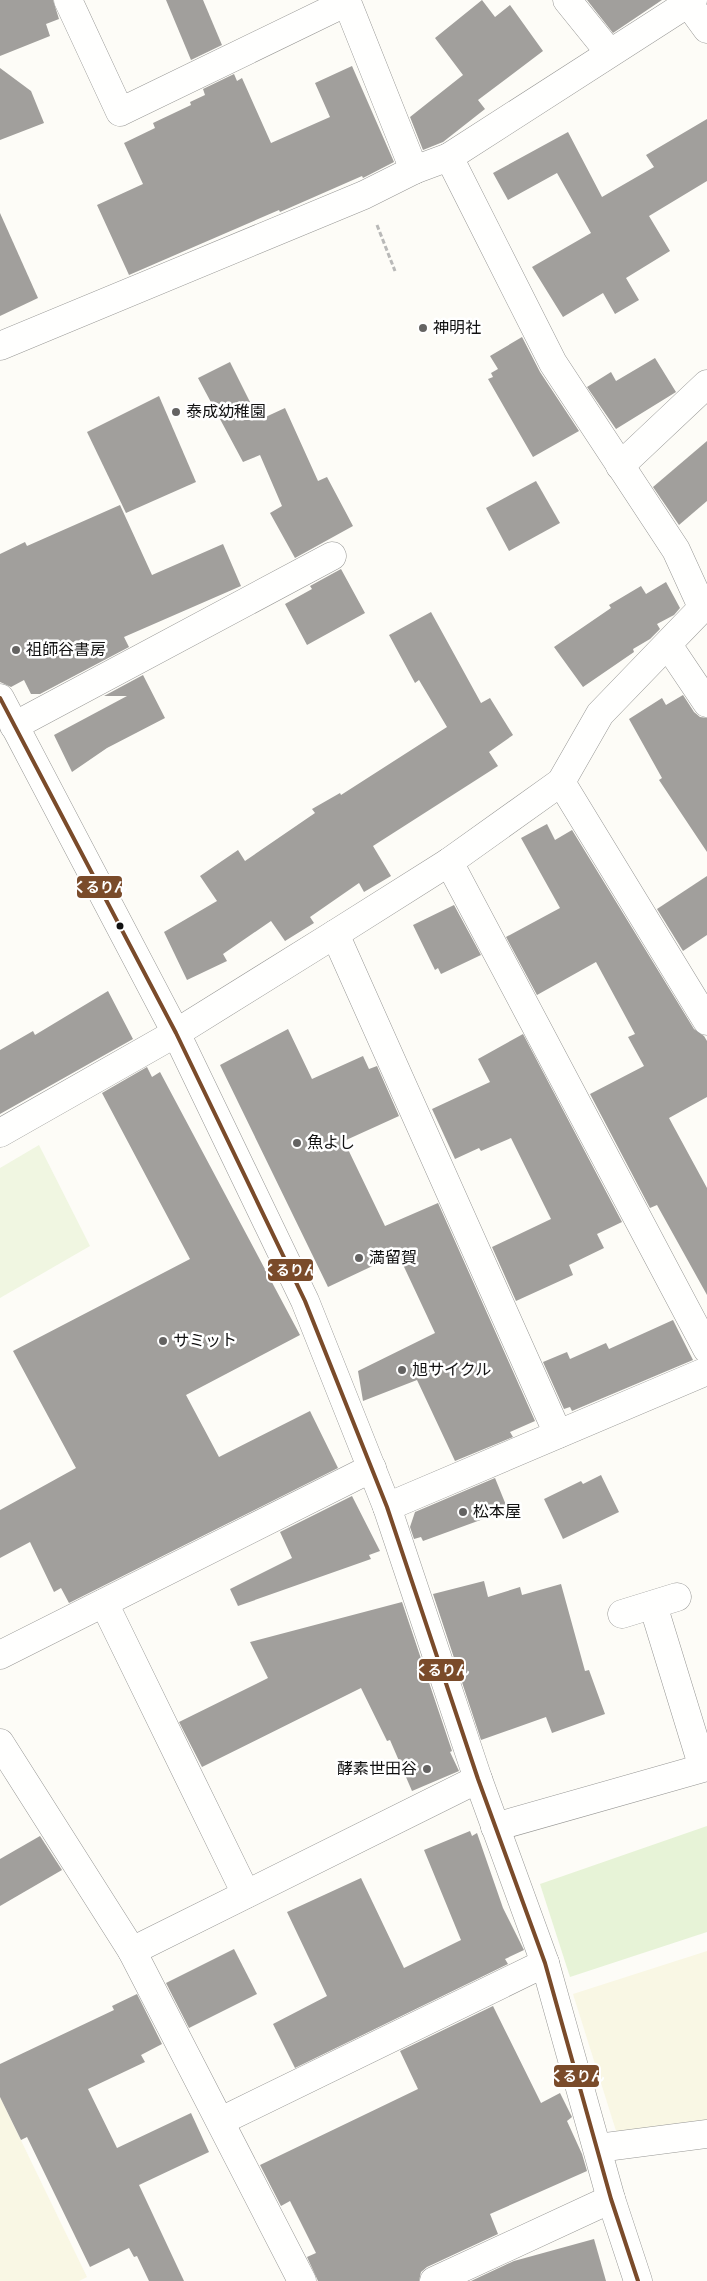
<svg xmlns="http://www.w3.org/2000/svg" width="707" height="2281" viewBox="0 0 707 2281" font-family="Spectral,'Noto Sans JP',serif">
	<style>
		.farmland { fill: #f9f7e4 }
		.green { fill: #e7f3d7 }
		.pitch { fill: #f0f6e1 }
		.building { fill: #a19f9c }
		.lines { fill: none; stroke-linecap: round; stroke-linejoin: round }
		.minor-casing { stroke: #979795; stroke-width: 29 }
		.path { stroke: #b9b9b8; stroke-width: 3; stroke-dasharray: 5 2.5; stroke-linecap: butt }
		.minor { stroke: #fffffe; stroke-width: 28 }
		.bus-1-casing { stroke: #fff; stroke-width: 8 }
		.bus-1 { stroke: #7a4b2a; stroke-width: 4 }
		.poi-dot { fill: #646362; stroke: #fff; stroke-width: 2 }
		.bus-dot { fill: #111; stroke: #fff; stroke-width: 2 }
		.labels { text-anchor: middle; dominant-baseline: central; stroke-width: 5; stroke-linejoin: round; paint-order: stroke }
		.poi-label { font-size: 16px; fill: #111; stroke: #fff; text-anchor: start }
		.line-badge { stroke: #fff; stroke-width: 2 }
		.badge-label { font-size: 14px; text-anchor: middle; font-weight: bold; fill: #fff }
	</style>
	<rect width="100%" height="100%" fill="#fdfcf7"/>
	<g class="farmland">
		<path d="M707,1951V2120L617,2134L573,1994Z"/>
		<path d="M0,2097L87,2277L79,2281H0Z"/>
	</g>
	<path class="green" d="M707,1826V1932L570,1977L540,1884Z"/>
	<path class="pitch" d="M39,1145L90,1246L0,1298V1168Z"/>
	<g class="building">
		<path d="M0,0H53L59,19L46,24L50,36L0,56Z"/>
		<path d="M166,0H203L222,45L191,60Z"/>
		<path d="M482,0L495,17L510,5L543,51L478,100L485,109L443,142L423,150L410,117L463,75L435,38Z"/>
		<path d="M587,0H662L613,33Z"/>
		<path d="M352,66L394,162L363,178L362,176L280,212L279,210L129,275L97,205L143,184L124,143L155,128L153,123L191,105L190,102L205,95L203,89L234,74L237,81L242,78L271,143L330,117L315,83Z"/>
		<path d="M0,68L31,91L44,123L0,140Z"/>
		<path d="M707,119V181L649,216L670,251L626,278L639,300L615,314L603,293L563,317L532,267L591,233L557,173L508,200L493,173L568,132L602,197L654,167L646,155Z"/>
		<path d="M0,213L38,298L0,316Z"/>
		<path d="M522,337L540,372L579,431L533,457L488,379L493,377L491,373L498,369L490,356Z"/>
		<path d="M655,358L676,392L616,429L587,387L611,372L616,381Z"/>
		<path d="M230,362L259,420L285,408L318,481L327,477L353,526L295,558L270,513L282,506L260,455L243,462L198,378Z"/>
		<path d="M159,396L196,482L126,513L87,432Z"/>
		<path d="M707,441V501L679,525L653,487Z"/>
		<path d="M536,481L560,523L509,551L486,508Z"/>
		<path d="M120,505L152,575L223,544L241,586L124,637L129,647L40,694H31L24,680L11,687L0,682V554L25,542L27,546Z"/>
		<path d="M341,569L365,613L307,645L285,604L312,589L310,586Z"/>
		<path d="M666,582L680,608L674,615L657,624L660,629L650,639L633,649L634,652L583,687L554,647L611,608L609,605L641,586L646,594Z"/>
		<path d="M431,612L481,703L490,698L513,735L489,752L498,766L373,846L391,876L364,892L359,883L310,917L314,923L285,941L271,921L223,954L227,961L187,980L164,932L217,901L200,876L238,850L245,861L315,813L312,809L340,793L341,795L447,727L419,680L415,683L389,635Z"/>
		<path d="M143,675L165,718L107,748L72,772L54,735L127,696H104Z"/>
		<path d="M683,695L694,712L700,717L707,718V852L659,780L662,778L629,719L662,698L666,705Z"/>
		<path d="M547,824L555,840L572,830L694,1029L704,1036L707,1041V1097L669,1118L707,1188V1295L657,1205L650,1208L590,1094L644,1066L628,1037L635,1034L596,962L537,995L506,937L560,908L521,838Z"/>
		<path d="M707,876V935L683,951L657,909Z"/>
		<path d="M454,905L481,955L441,974L438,968L435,970L413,925Z"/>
		<path d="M108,991L133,1039L0,1114V1050L33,1031L35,1035Z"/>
		<path d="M288,1029L312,1079L363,1056L369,1069L377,1066L399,1116L344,1141L385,1226L438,1203L535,1421L510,1432L513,1437L455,1461L417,1380L363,1401L358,1371L435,1333L398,1254L328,1287L220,1065Z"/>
		<path d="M523,1034L622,1222L597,1234L604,1248L569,1265L573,1275L516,1301L492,1247L551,1219L511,1138L481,1151L479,1148L455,1159L432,1109L490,1082L478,1059Z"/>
		<path d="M147,1067L152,1077L160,1072L300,1335L186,1395L219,1457L310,1411L338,1468L69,1603L61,1588L54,1592L30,1542L0,1558V1510L76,1468L13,1351L190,1259L102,1093Z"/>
		<path d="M673,1320L693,1360L572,1411L570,1407L564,1409L543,1362L567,1352L570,1359L606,1343L609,1349Z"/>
		<path d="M601,1475L619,1512L563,1539L544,1499L581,1481L583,1484Z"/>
		<path d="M495,1478L508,1510L423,1541L421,1537L414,1539L410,1527L415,1512Z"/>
		<path d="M352,1496L380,1551L369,1555L371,1559L238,1606L230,1589L292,1558L280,1532Z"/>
		<path d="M484,1581L488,1597L520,1587L522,1595L561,1584L585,1671L589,1670L605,1714L552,1733L546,1717L481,1740L433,1594Z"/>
		<path d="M402,1602L452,1751L450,1752L459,1771L412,1791L390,1740L387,1741L361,1688L202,1767L179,1722L268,1678L250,1642Z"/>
		<path d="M470,1831L472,1836L477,1833L503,1908L524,1950L505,1959L508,1964L295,2068L273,2024L327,1996L287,1912L361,1878L404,1968L461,1940L424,1850Z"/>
		<path d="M40,1836L62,1870L0,1906V1859Z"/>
		<path d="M234,1949L257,1994L189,2028L166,1983Z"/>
		<path d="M137,1994L162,2044L141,2055L145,2062L88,2089L117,2148L191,2113L209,2152L139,2185L184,2281H149L137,2256L134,2257L129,2248L90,2267L27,2137L21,2140L0,2097V2064L114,2010L112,2006Z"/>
		<path d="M493,2006L541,2103L560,2093L572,2117L567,2121L582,2154L587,2171L490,2214L498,2234L427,2267L421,2272L419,2281H318L307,2257L316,2253L290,2201L281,2206L260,2165L418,2089L400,2051Z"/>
		<path d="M594,2239L606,2281H471L514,2261Z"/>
	</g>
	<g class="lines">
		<defs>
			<g id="minor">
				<path d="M68,0L120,112L347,2L414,170"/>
				<path d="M567,0L609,52"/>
				<path d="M688,3L707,29"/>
				<path d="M449,157L553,363L676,550L702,607"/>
				<path d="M0,346L364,195L414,170L449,157L693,0"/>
				<path d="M620,466L707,384"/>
				<path d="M668,645L707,703"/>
				<path d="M0,698L176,1033L305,1301L387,1507L478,1779L545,1963L611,2199L638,2281"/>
				<path d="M14,726L332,556"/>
				<path d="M561,782L707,1021"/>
				<path d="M449,862L707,1349"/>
				<path d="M335,934L558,1434"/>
				<path d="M0,1133L176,1033L335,934L449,862L561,782L600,714L707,603"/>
				<path d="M387,1507L707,1371"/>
				<path d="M104,1603L246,1894"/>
				<path d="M622,1614L677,1597"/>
				<path d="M0,1655L372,1468"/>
				<path d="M0,1743L132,1951L302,2281"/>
				<path d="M495,1827L703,1768L653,1605"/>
				<path d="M132,1951L478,1779"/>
				<path d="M221,2121L545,1963"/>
				<path d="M598,2148L707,2134"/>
				<path d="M434,2281L611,2199"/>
			</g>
		</defs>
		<use href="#minor" class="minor-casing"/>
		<path class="path" d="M377,225L395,271"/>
		<use href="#minor" class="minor"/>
		<defs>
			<path id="bus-1" d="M0,698L176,1033L305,1301L387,1507L478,1779L545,1963L611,2199L638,2281"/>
		</defs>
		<use href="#bus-1" class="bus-1-casing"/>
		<use href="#bus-1" class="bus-1"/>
	</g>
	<g class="poi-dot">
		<circle cx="423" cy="328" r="5"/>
		<circle cx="176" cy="412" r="5"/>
		<circle cx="16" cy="650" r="5"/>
		<circle cx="297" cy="1143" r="5"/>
		<circle cx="359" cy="1258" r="5"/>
		<circle cx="163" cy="1341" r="5"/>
		<circle cx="402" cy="1370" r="5"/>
		<circle cx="463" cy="1512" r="5"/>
		<circle cx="427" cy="1769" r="5"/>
	</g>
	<circle class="bus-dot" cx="120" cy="926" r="4.5"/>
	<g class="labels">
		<g class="poi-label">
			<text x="433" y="328">神明社</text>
			<text x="186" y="412">泰成幼稚園</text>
			<text x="26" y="650">祖師谷書房</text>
			<text x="307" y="1143">魚よし</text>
			<text x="369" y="1258">満留賀</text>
			<text x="173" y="1341">サミット</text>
			<text x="412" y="1370">旭サイクル</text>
			<text x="473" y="1512">松本屋</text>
			<text x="417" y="1769" text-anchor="end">酵素世田谷</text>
		</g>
	</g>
	<g class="line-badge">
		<rect x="76" y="875" width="47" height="24" rx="5" fill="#7a4b2a"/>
		<rect x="267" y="1258" width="47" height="24" rx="5" fill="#7a4b2a"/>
		<rect x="418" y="1658" width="47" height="24" rx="5" fill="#7a4b2a"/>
		<rect x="553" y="2064" width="47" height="24" rx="5" fill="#7a4b2a"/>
	</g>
	<g class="badge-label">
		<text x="100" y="892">くるりん</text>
		<text x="290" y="1275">くるりん</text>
		<text x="442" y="1675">くるりん</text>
		<text x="577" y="2081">くるりん</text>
	</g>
</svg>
